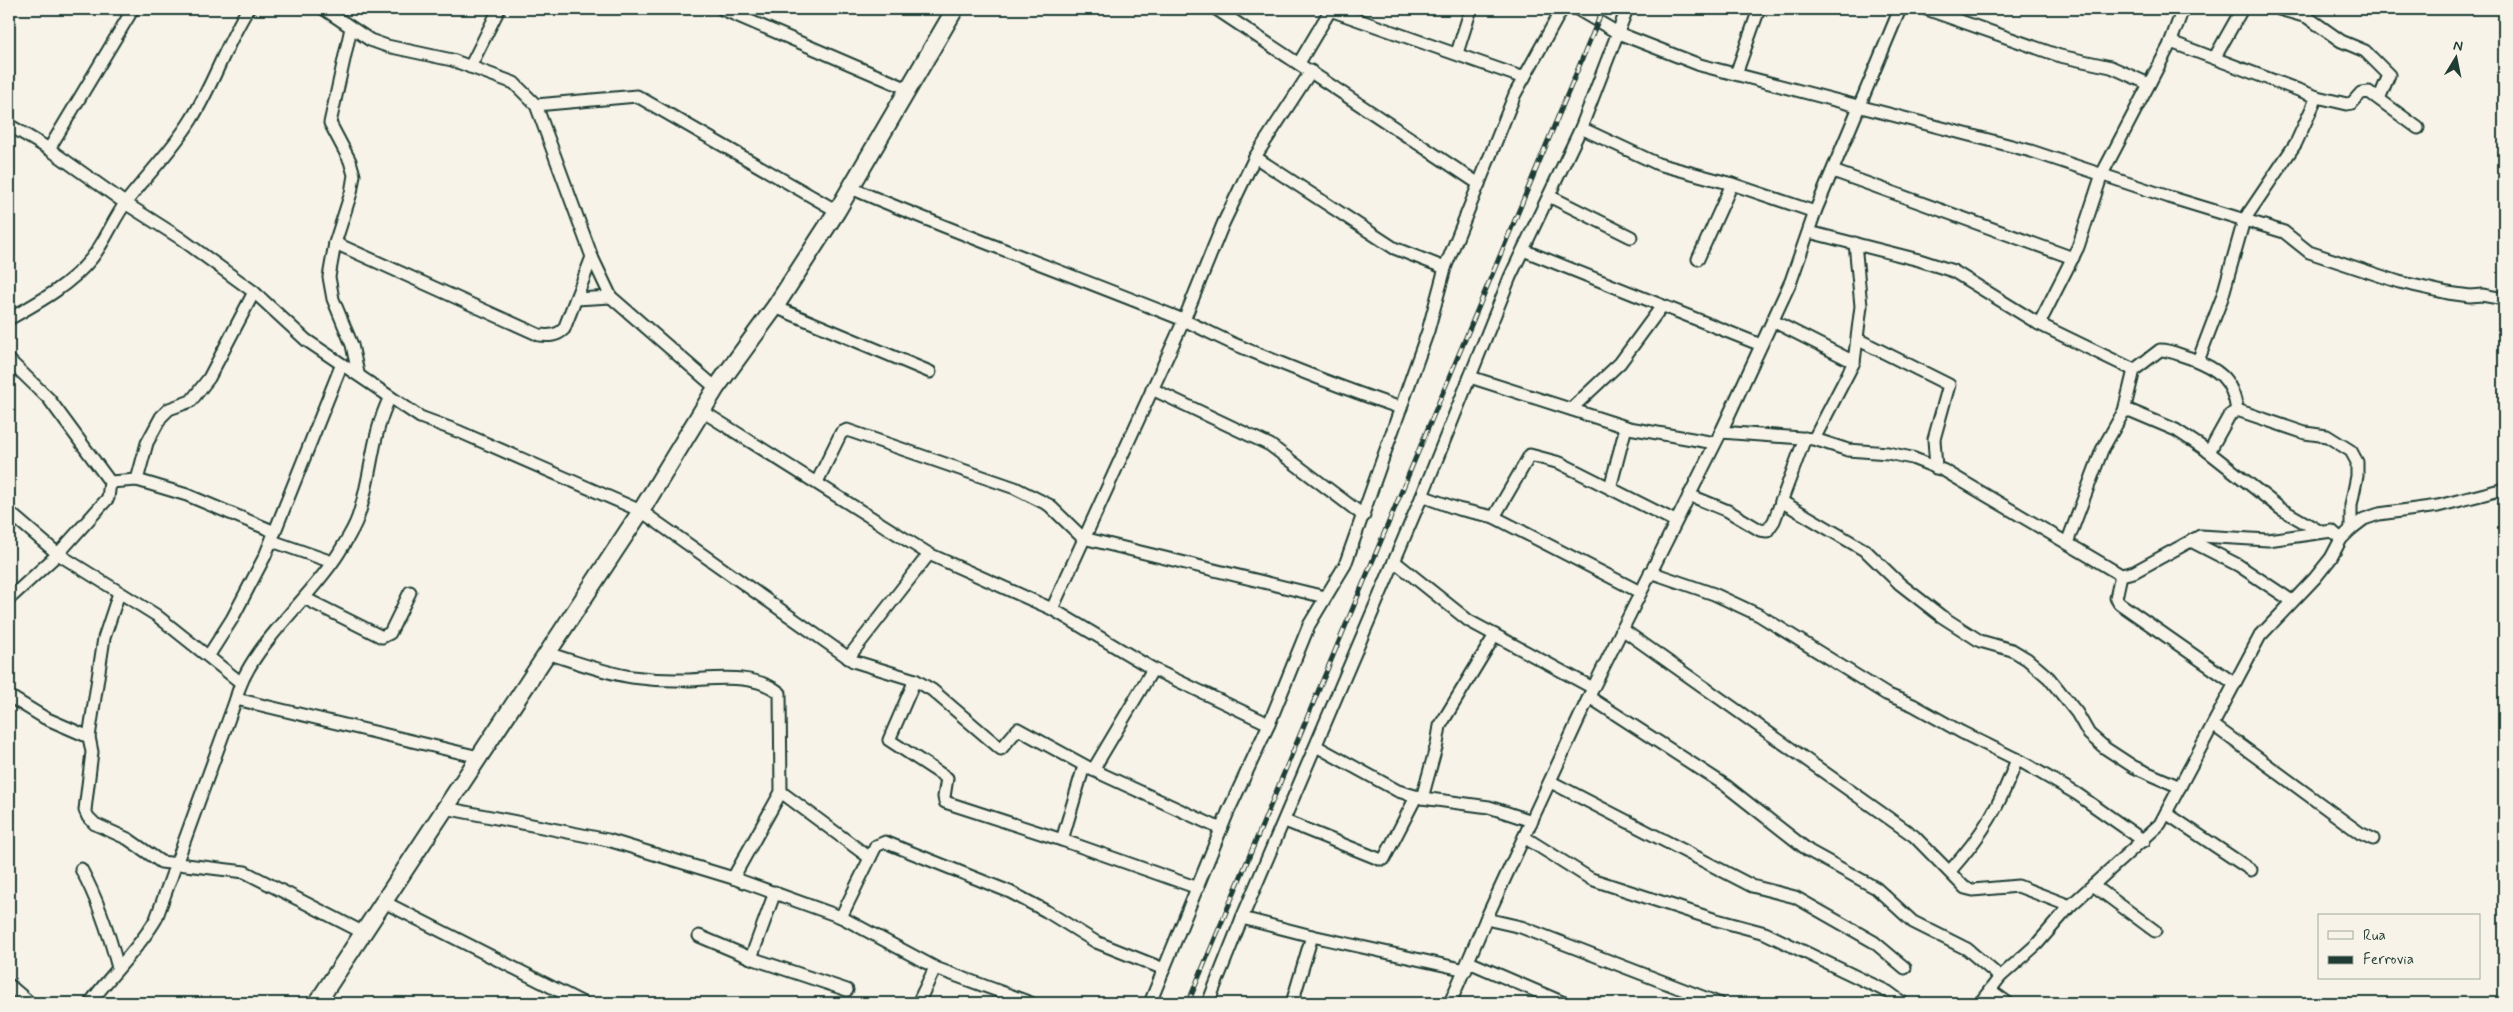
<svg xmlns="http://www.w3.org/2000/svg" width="2513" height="1012" viewBox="0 0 2513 1012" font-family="Mynerve,sans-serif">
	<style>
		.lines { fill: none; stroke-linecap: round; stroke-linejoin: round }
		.street-casing { stroke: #1f3d34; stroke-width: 15 }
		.secondary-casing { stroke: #1f3d34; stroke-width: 20 }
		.street { stroke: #f7f3e8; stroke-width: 11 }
		.secondary { stroke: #f7f3e8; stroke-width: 16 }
		.rail-casing { stroke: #1f3d34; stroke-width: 5 }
		.rail { stroke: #f7f3e8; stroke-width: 3; stroke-dasharray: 9; stroke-linecap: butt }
	</style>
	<rect width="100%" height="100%" fill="#f7f3e8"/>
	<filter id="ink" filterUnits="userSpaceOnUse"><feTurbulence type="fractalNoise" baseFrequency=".02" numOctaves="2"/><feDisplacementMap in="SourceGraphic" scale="10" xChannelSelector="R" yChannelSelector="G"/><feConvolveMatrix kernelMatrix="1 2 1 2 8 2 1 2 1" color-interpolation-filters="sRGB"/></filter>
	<g filter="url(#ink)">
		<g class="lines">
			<defs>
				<g id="street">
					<path d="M324,9L370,40L387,46L452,60L514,83L536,105L592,257L611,297L716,388"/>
					<path d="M722,9L908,89"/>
					<path d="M1216,9L1479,184"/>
					<path d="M1577,9L1618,33L1700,65L2031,151L2169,197L2284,232L2309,252L2399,282L2448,293L2470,296L2482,295L2504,299"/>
					<path d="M1926,9L2060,56L2111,67L2149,84"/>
					<path d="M2279,9L2307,17L2341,41L2365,51L2389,75L2379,99"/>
					<path d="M1330,10L1524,78"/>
					<path d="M351,28L330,123L350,161L354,175L351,193L335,243L329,277L333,299L352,345L358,373"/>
					<path d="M2171,42L2317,97L2347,104L2352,103L2361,93L2369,92L2418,128"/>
					<path d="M1457,53L1471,9"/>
					<path d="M2215,57L2242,9"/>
					<path d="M1299,63L1331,9"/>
					<path d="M470,67L499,9"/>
					<path d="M1736,74L1758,12"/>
					<path d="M536,105L637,96L837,211"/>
					<path d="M9,125L49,149L125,203L180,238L254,292L306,340L420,417L460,432L641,511L853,661L915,680L932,690L1001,749L1018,729L1093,770L1221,829"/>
					<path d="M1581,128L1658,164L1732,184L1815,212"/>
					<path d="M49,149L133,9"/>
					<path d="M1255,157L1394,248L1445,268"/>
					<path d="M1833,171L2073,258"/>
					<path d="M851,188C958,234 1067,273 1176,317C1196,325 1214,335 1234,344C1289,367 1344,389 1401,408"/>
					<path d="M1549,196L1631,237"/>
					<path d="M1809,232L1919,260L1953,271L2039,324L2134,370L2160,350C2170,350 2180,355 2190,358C2218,369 2232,378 2237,410"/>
					<path d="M335,243L539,335C549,336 557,336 564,329L592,257"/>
					<path d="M1523,250L1761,345"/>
					<path d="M1698,259L1732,184"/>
					<path d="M576,299L611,297"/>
					<path d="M775,307L930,372"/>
					<path d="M9,319C39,302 69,286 91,259C106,241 113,219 127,201C148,174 173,149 191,120C213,85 226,44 248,9"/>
					<path d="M1773,321L1854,362"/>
					<path d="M2039,324L2078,247L2102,174L2169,46L2183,9"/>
					<path d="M1857,339L1949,385L1934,439L1936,468"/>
					<path d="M9,360L49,399L110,482L108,498L58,554L9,599"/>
					<path d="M2198,361L2222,298L2244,220L2296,143L2317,97"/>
					<path d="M1470,377L1629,428L1715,443"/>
					<path d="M1152,389L1270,445L1364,516"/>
					<path d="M1571,409L1620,363L1662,306"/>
					<path d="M702,411L929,554L1052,609L1153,669L1269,724"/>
					<path d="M2124,411H2131L2176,430L2205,449L2281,509L2321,532"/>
					<path d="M1721,432L1814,439L1848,450L1888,453L1912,458L1945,471L2121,575L2134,572L2200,536L2268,540L2332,531L2341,539"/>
					<path d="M1814,439L1854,362L1861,306L1855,243"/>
					<path d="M2209,452L2229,416L2237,410L2305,433L2327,436L2351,451L2357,462V476L2351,505V529"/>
					<path d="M137,480L147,443L161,417L169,409L191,401L209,378L254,292"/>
					<path d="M110,482L137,480L187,495L275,532"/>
					<path d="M817,482L841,433L847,430L1015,488L1049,505L1083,538L1325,597"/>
					<path d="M1610,488L1626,427"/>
					<path d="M1689,495L1728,511L1760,530L1767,531L1774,521L1805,438"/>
					<path d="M1422,496L1458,509L1494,517L1640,592"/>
					<path d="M1781,501L1866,551L1900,584L1941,616L1980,641L2012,650L2027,659L2049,678L2077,713L2089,734L2105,748L2134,767L2180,787"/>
					<path d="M9,512L58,554L156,615L240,682"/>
					<path d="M1494,517L1530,455L1560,463L1675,521"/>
					<path d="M272,541L332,562"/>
					<path d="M2191,541L2238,565L2292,601"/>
					<path d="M2067,543L2102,450L2124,411L2134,370"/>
					<path d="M1394,561L1469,621L1593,688"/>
					<path d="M1650,572L1714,594L1759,615L1886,694L1913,705L1961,732L2022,762L2077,794L2144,841"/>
					<path d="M2121,575L2116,598L2119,603L2235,684"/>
					<path d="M119,593L104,638L89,737L92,752L85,810L88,817L95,824L128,839L161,862L245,872L364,933"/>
					<path d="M304,598L382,637L390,633L410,592"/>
					<path d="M1052,609L1184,320L1223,224L1255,157L1311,71"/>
					<path d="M1622,629L1914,836L1965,888L1973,890L2018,886L2070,906"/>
					<path d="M546,653C574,661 604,673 632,677C646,679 661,680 675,680C708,681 750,670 780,693L781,792L733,878"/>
					<path d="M209,655L232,619L265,556L341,366"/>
					<path d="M848,658L929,554"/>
					<path d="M915,680L889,740L947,778L944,797L945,802L1062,840L1198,888"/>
					<path d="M9,696L45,718L89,737"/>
					<path d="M1589,697L1725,785L1809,851L1876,888L1913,922L1967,949L2000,977"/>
					<path d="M236,699L479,757"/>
					<path d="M2213,725L2360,833L2373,839"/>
					<path d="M1316,746L1398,791L1422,798L1489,807L1532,821"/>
					<path d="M1093,770L1153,669"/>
					<path d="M1551,782L1752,886L1795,897L1874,942L1905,968"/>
					<path d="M781,792L870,858"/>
					<path d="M1422,798L1437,744L1440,726L1495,635"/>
					<path d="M445,808L608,840L733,878L841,917L938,969L1031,1003"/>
					<path d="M2166,813L2251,870"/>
					<path d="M1285,821L1379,859H1384L1416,797"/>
					<path d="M1524,837L1591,879L1713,919L1765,933L1888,992L1903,1003"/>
					<path d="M1062,840L1084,766"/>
					<path d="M81,869C99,902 109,933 118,968"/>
					<path d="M1950,871C1983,834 2000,806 2017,759"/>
					<path d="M2093,885L2155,931"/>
					<path d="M384,902L583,1003"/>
					<path d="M841,917L876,846L885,842L1010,892L1046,911L1096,942L1164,969"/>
					<path d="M1242,918L1312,936L1466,970"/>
					<path d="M1486,919L1521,927L1718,1003"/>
					<path d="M699,936L751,958L847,990"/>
					<path d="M751,958L775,892"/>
					<path d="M1469,962L1564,1003"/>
					<path d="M9,985L30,1003"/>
					<path d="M1990,990L2008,1003"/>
					<path d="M90,1003C111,974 138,950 156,919L236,699C248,647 312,598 340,551C346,541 354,529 358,517C372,477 371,435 390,397"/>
					<path d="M918,1003L935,968"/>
					<path d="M1150,1003L1228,812L1269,724L1309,625L1345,565L1428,331L1445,268L1515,94L1562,9"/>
					<path d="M1208,1003L1242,918L1422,496L1510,277L1581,128L1627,9"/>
					<path d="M1292,1003L1312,936"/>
					<path d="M1450,1003L1486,919L1593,688L1721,432L1791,281L1815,212L1900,9"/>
					<path d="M1980,1003L2000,977L2037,944L2070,906L2160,824L2260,636L2315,578L2331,558L2341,539L2351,529L2364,519L2379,514L2438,506L2504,489"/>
				</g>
				<path id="secondary" d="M317,1003L641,511L716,388L775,307L837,211L955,9"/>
			</defs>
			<use href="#street" class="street-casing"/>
			<use href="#secondary" class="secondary-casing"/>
			<use href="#street" class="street"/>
			<use href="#secondary" class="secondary"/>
			<defs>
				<path id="rail" d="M1188,1003L1603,9"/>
			</defs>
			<use href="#rail" class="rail-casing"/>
			<use href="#rail" class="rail"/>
		</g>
	</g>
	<rect width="2513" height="1012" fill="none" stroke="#f7f3e8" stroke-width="30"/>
	<rect x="15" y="15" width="2483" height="982" fill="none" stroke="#1f3d34" stroke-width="2" filter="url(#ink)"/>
	<rect x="2318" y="914" width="162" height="65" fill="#f7f3e8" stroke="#a1aaa0"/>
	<rect x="2328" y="931" width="25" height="8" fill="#f7f3e8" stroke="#a1aaa0"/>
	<text x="2363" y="940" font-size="15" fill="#1f3d34">Rua</text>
	<rect x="2328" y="956" width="25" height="8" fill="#1f3d34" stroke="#a1aaa0"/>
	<text x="2363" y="964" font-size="15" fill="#1f3d34">Ferrovia</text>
	<g transform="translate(2456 58) rotate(10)" stroke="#f7f3e8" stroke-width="4" paint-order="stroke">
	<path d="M0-4L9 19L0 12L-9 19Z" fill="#1f3d34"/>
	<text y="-8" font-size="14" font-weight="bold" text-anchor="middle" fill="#1f3d34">N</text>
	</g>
</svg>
